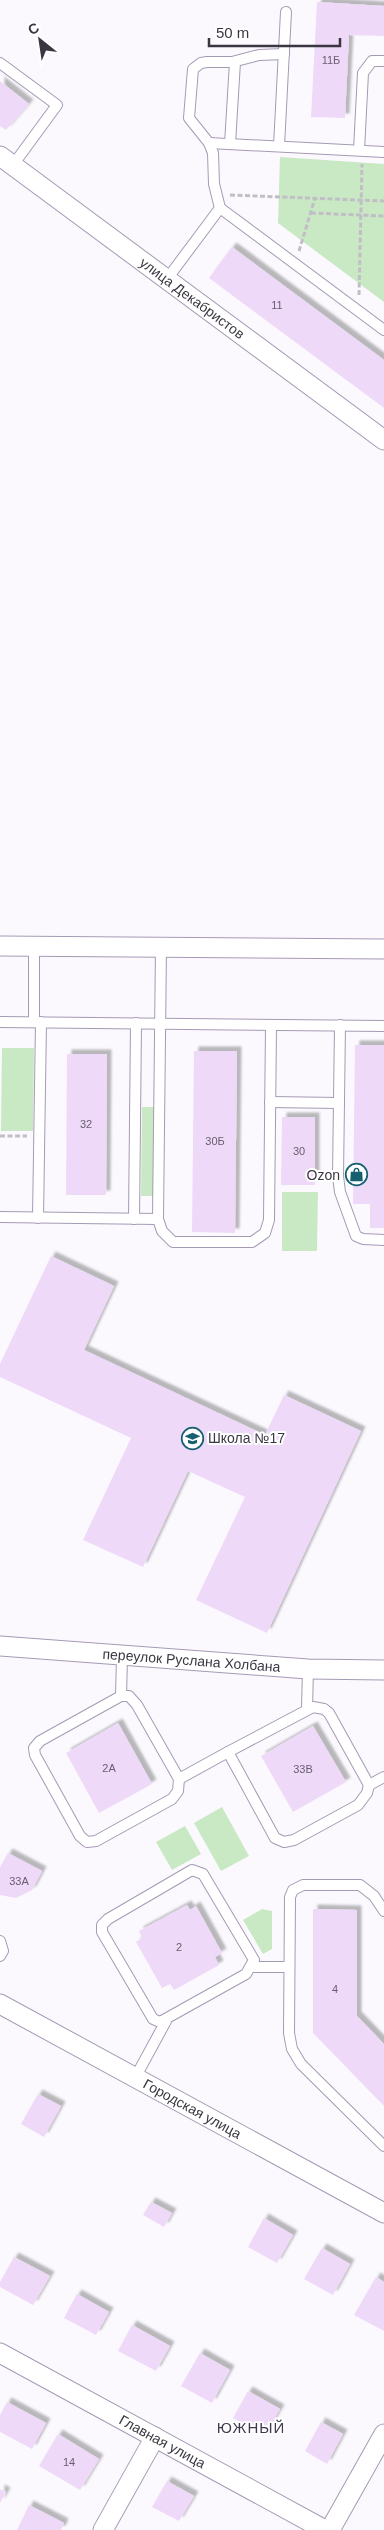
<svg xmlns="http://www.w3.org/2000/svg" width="384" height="2530" viewBox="0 0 384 2530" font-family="Helvetica,sans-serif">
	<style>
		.green { fill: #c9e9c4 }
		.building { fill: #efd9f9; filter: url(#shadow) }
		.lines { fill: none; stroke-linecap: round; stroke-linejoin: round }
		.service-casing { stroke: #a59ab4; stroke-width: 12 }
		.minor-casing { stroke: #a59ab4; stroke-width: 21 }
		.path { stroke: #c1bec5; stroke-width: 3; stroke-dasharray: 5 2.5; stroke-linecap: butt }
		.service { stroke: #fff; stroke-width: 10 }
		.minor { stroke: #fff; stroke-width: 19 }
		.labels { text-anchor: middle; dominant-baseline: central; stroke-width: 4; stroke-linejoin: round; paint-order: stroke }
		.number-label { font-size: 11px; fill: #686070 }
		.street-label { font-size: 14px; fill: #3b3742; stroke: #fff }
		.poi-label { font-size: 14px; fill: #3b3742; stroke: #fff; text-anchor: end }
		.neighbourhood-label { font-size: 15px; letter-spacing: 1px; fill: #41384e; stroke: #fff }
	</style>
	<defs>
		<filter id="shadow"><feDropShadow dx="4.5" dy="-4.5" stdDeviation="1" flood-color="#0004"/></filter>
	</defs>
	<rect width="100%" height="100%" fill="#fbf9fe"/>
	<g class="green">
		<path d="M280,157L384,164V302L278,223Z"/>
		<path d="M2,1048H34L33,1131H1Z"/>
		<path d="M142,1107H157L156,1196H141Z"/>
		<path d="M282,1192H318L317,1251H282Z"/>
		<path d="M222,1807L249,1856L221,1871L194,1823Z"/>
		<path d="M185,1826L201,1854L172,1870L156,1842Z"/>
		<path d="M262,1909L272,1911V1949L263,1954L243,1920Z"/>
	</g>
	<g class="building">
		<path d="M317,2L384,6V36L349,35L345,118L311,117Z"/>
		<path d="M0,81L29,104L6,130L0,126Z"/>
		<path d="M232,247L384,360V408L209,278Z"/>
		<path d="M355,1045H384V1228H370V1204H353Z"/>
		<path d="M194,1051H237L235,1233L192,1232Z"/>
		<path d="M67,1054H107L106,1195H66Z"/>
		<path d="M282,1117H315V1185H281Z"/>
		<path d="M51,1256L114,1286L84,1350L265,1435L284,1395L361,1431L267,1633L196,1600L245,1497L188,1471L143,1567L83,1540L131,1438L0,1377V1364Z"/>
		<path d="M118,1723L152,1784L99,1813L66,1753Z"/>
		<path d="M313,1726L346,1782L293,1812L261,1756Z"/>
		<path d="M8,1853L42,1871L32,1890L16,1898L0,1895V1867Z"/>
		<path d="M187,1905L190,1910L196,1906L222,1953L215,1957L219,1965L174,1990L170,1984L162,1988L136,1942L142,1938L139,1931Z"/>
		<path d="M313,1909L357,1910V2016L384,2044V2106L313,2033Z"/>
		<path d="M38,2094L61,2106L44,2137L21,2124Z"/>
		<path d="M151,2202L172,2213L164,2227L143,2215Z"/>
		<path d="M264,2218L293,2235L277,2263L248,2247Z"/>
		<path d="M322,2248L350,2264L333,2295L304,2279Z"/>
		<path d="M14,2257L50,2276L33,2305L0,2287V2282Z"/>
		<path d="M376,2277L384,2282V2331L354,2315Z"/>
		<path d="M77,2294L109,2312L96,2335L64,2318Z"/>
		<path d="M132,2325L170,2346L156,2371L118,2351Z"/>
		<path d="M200,2353L230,2370L212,2403L181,2386Z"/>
		<path d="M248,2391L280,2409L264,2436L233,2418Z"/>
		<path d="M7,2402L46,2423L32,2449L0,2432V2415Z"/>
		<path d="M321,2422L343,2434L327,2464L305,2451Z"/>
		<path d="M58,2434L99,2459L80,2490L39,2466Z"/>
		<path d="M167,2481L194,2496L179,2521L152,2507Z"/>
		<path d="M0,2489L6,2492L0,2503Z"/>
		<path d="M29,2505L64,2523L61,2530H17Z"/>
	</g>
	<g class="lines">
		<defs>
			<g id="service">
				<path d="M0,63L57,105L13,165"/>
				<path d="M209,143L189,118L193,69L201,63L207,62H232L259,55L284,54"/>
				<path d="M230,144L235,62"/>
				<path d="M279,146L286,12"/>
				<path d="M359,150L363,73L372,61H384"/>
				<path d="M220,208L214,184L213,153L209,143L384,152"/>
				<path d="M167,279L220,208L384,330"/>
				<path d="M161,947L158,1219L162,1231L173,1242H252L265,1233L269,1220L271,1025"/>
				<path d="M0,1022L384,1026"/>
				<path d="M34,1022V946"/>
				<path d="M340,1025L338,1176L340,1192L356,1236L363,1239L384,1240"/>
				<path d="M270,1102L339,1103"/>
				<path d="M0,1217L158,1219"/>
				<path d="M38,1218L41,1022"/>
				<path d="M134,1219L136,1023"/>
				<path d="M121,1696H129L137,1705L179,1779L178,1791L172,1799L96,1841L87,1842L80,1836L35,1755L34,1748L40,1741Z"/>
				<path d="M121,1696L122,1657"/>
				<path d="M313,1707L324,1709L329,1713L369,1785L367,1793L358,1805L294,1840L284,1842L275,1838L228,1752Z"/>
				<path d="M307,1708L308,1669"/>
				<path d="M179,1779L228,1752"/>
				<path d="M369,1785L384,1777"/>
				<path d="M192,1870L203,1874L254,1960L246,1974L160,2022L153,2019L102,1932V1925L108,1919Z"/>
				<path d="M384,1911L374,1896L360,1885H303L293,1890L290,1897L289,2033L292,2049L301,2064L384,2146"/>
				<path d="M0,1941L3,1951L0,1956"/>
				<path d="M252,1967H289"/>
				<path d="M135,2078L166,2021"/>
			</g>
			<g id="minor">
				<path id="s1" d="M0,156L384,440"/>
				<path d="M0,946L384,949"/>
				<path id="s2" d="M0,1646L308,1669L384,1670"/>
				<path id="s3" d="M0,2004L384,2213"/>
				<path id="s4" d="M0,2353L325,2530"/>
				<path d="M103,2530L155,2437"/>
				<path d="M330,2530L384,2434"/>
			</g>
		</defs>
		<use href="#service" class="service-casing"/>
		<use href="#minor" class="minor-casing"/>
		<g class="path">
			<path d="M230,195L384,201"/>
			<path d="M311,213L384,216"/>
			<path d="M299,251L315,198"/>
			<path d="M359,295L362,164"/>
			<path d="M0,1136H27"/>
		</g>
		<use href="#service" class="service"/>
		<use href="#minor" class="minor"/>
	</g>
	<defs>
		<symbol id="shop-ring" viewBox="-11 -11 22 22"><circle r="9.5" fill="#fff" stroke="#16606f" stroke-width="1.5"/><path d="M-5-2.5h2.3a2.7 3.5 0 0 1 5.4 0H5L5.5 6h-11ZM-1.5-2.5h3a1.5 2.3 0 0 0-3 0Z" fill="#16606f"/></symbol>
		<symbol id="school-ring" viewBox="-11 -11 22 22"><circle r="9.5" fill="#fff" stroke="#16606f" stroke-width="1.5"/><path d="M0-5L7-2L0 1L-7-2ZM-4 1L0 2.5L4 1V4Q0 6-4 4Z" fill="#16606f"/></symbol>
	</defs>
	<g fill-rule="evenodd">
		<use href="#shop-ring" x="344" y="1162" width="25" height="25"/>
		<use href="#school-ring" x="180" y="1426" width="25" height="25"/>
	</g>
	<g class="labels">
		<g class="number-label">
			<text x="331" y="60">11Б</text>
			<text x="277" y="305">11</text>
			<text x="86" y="1124">32</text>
			<text x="215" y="1141">30Б</text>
			<text x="299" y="1151">30</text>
			<text x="109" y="1768">2А</text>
			<text x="303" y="1769">33В</text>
			<text x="19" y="1881">33А</text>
			<text x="179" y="1947">2</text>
			<text x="335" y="1989">4</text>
			<text x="69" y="2462">14</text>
		</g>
		<g class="street-label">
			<text stroke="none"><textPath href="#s1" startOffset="239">улица Декабристов</textPath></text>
			<text stroke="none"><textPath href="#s2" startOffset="192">переулок Руслана Холбана</textPath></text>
			<text stroke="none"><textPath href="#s3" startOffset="219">Городская улица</textPath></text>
			<text stroke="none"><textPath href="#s4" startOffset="185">Главная улица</textPath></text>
		</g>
		<g class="poi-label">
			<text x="340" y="1175">Ozon</text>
			<text x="208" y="1438" text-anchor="start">Школа №17</text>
		</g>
		<g class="neighbourhood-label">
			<text x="251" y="2427">ЮЖНЫЙ</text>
		</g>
	</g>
	<g transform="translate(40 40) rotate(330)" stroke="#ffffff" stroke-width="4" paint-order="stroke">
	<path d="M0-4L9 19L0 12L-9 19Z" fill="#3b3742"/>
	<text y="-8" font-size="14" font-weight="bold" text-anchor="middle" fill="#3b3742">С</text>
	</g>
	<path d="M209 38v8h131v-8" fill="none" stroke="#3b3742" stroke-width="2.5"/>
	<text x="216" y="38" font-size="15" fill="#3b3742" stroke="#ffffff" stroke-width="4" paint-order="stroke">50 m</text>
</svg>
